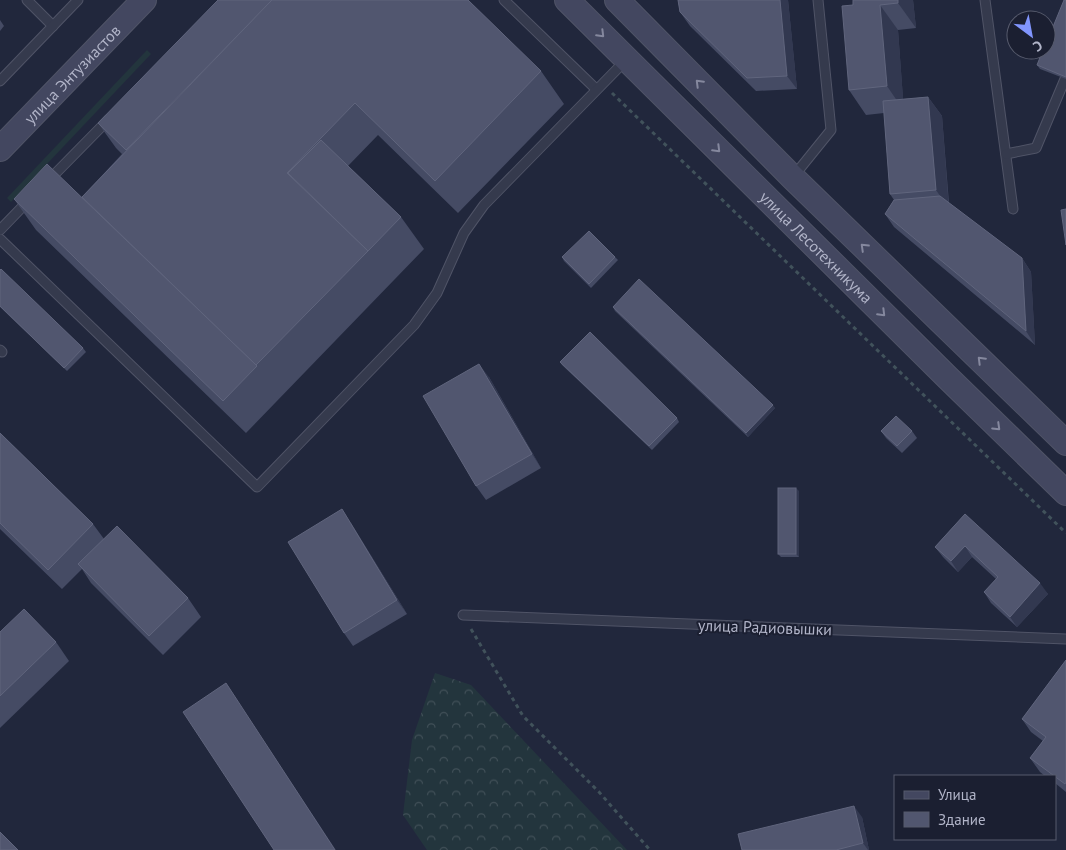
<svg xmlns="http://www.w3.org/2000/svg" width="1066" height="850" viewBox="0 0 1066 850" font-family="'PT Sans',sans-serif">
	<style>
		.green { fill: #23353d }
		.forest { fill: url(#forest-crowns) }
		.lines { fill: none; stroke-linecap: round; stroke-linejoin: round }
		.lane-casing { stroke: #505467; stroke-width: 11 }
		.secondary-casing { stroke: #505467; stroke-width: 26 }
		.path { stroke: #41525b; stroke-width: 3; stroke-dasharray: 4 4; stroke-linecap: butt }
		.lane { stroke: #353a4d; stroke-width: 9 }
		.secondary { stroke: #434760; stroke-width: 24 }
		.wall { fill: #454b64 }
		.shaded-wall { fill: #323850 }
		.building { fill: #51566f; stroke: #60657d }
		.oneway { stroke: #85889e }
		.labels { text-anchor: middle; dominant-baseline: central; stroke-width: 4; stroke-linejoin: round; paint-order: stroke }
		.street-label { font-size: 16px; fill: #b1b4c8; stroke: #1b1f31 }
	</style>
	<defs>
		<pattern id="forest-crowns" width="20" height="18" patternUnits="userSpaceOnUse" patternTransform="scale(1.25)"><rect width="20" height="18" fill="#23353d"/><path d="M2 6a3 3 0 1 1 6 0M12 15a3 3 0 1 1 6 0" fill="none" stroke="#415058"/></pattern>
	</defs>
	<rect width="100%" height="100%" fill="#21273c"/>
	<path class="green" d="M147,50L151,54L11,202L7,198Z"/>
	<path class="forest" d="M435,673L471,685L627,850H427L403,815L412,740Z"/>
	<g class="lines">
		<defs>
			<g id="lane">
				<path d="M27,0L53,26"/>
				<path d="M504,0L596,89"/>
				<path d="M985,0L1013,209"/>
				<path d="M0,81L78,0"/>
				<path d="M1006,154L1036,148L1065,79"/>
				<path d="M793,177L831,130L818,0"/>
				<path d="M48,181L109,119"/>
				<path d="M0,230L28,201"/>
				<path d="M0,239L257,487L414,325L437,293L464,233L484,205L626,60"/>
				<path d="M0,350L2,352"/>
				<path d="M463,615L1066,639"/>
			</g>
			<g id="secondary">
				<path id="s1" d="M567,0L948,378L1066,493"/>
				<path d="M617,0L793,178L1066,443"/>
				<path id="s2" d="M0,149L144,0"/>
			</g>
		</defs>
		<use href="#lane" class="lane-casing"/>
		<use href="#secondary" class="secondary-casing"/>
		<g class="path">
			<path d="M612,93L1066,533"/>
			<path d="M471,629L523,716L599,792L650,850"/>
		</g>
		<use href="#lane" class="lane"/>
		<use href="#secondary" class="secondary"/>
	</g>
	<g class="wall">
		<path d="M678,0H788L797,89L756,91L690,26L680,12Z"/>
		<path d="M853,0H913L916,28L898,30L903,99L928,97L942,116L949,203L1022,258L1031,272L1035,345L894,227L885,214L894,200L890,194L884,113L866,115L849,90Z"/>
		<path d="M1066,0V79L1040,69L1037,65Z"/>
		<path d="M0,20L4,26L0,31Z"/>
		<path d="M541,71L564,104L458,213L378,135L348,166L401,217L424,249L246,433L36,230L14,199L82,197L122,154L116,148L98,123Z"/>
		<path d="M562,257H615L618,260L591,288L564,261Z"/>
		<path d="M0,270L83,348L86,352L67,371L0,307Z"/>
		<path d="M613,307L775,408L748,437L615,311Z"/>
		<path d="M560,362L677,418L679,422L652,450L562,365Z"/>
		<path d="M489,377L541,468L486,500L476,486Z"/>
		<path d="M881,431H912L917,438L902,453L886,438Z"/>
		<path d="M0,433L93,524L104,539L188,598L201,617L163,655L91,583L82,569L62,589L0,529Z"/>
		<path d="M799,491V557H781L778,554Z"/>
		<path d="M965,514L1048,594L1017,627L991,603L984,592L996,579L972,557L958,572L943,557L935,547Z"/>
		<path d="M351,523L407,614L353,646L344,633Z"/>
		<path d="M0,632L56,642L69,661L0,728Z"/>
		<path d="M1066,660V792L1055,783V776H1045L1040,772L1030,758L1043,741L1031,732L1022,719Z"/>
		<path d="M862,817L869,850H742Z"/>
	</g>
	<g class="shaded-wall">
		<path d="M780,0H788L797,89L787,76Z"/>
		<path d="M898,0H913L916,28L898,3Z"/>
		<path d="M880,5L898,30L904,111L887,86Z"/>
		<path d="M928,97L942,116L949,209L936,190Z"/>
		<path d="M1022,258L1031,272L1035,345L1026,331Z"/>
		<path d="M479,364L489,377L541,468L532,454Z"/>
		<path d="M773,405L775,408L748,437L746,433Z"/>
		<path d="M796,488L799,491V557L796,554Z"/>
		<path d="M342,509L351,523L407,614L397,600Z"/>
		<path d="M965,546L972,557L958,572L951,561Z"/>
		<path d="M1040,583L1048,594L1017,627L1010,617Z"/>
		<path d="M226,683L235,697L336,850H335Z"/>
		<path d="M854,806L862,817L869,850H868L863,843Z"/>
	</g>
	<g class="building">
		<path d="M218,0H272L126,150L98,123Z"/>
		<path d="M272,0H468L541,71L435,181L355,103L287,173L368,251L256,365L82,197Z"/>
		<path d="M678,0H780L787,76L747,78L680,12Z"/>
		<path d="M853,0H898V3L880,5L887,86L849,90L842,6L853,5Z"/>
		<path d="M1064,0H1066V77L1037,65L1043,50H1046V44Z"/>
		<path d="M928,97L936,190L890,194L883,101Z"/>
		<path d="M321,140L401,217L368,251L288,173Z"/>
		<path d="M47,164L257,366L223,401L14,199Z"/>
		<path d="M940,196L1022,258L1026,331L885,214L894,200Z"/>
		<path d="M1066,209V245L1061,210Z"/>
		<path d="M589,231L615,257L589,284L562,257Z"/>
		<path d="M1,269L83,348L64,368L0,306V270Z"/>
		<path d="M639,279L773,405L746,433L613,307Z"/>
		<path d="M590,332L677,418L649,446L560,362Z"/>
		<path d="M479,364L532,454L476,486L423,396Z"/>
		<path d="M896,416L912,431L897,446L881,431Z"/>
		<path d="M0,433L93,524L48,570L0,523Z"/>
		<rect x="778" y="488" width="18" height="66"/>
		<path d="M342,509L397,600L344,633L288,542Z"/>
		<path d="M965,514L1040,583L1010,617L984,592L998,577L965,546L951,561L935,547Z"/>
		<path d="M117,526L188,598L149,636L78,564Z"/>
		<path d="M24,609L56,642L0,696V632Z"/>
		<path d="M1066,660V782L1065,784L1030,758L1046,737L1022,719Z"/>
		<path d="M226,683L335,850H274L183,712Z"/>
		<path d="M854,806L863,843L836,850H742L738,834Z"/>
		<path d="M0,832L18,850H0Z"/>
	</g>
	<defs><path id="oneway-chevron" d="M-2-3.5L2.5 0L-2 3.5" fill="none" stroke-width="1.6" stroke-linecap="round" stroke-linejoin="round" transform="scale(1.25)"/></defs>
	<g class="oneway">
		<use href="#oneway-chevron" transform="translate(601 34) rotate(45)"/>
		<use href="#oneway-chevron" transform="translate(699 83) rotate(-135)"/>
		<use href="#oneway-chevron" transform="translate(717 149) rotate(45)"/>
		<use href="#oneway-chevron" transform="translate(864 247) rotate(-136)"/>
		<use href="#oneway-chevron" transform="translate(882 313) rotate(45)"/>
		<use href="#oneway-chevron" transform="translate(981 360) rotate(-135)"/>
		<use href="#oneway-chevron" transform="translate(997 427) rotate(44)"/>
	</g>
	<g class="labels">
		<g class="street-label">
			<text stroke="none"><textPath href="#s2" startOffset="104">улица Энтузиастов</textPath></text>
			<text stroke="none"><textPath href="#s1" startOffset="351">улица Лесотехникума</textPath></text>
			<text transform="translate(765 627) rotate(2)">улица Радиовышки</text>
		</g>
	</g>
	<rect x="894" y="775" width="162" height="65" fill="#1b1f31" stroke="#575b6d"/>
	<rect x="904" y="791" width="25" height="8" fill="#434760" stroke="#575b6d"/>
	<text x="938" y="800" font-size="15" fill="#b1b4c8">Улица</text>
	<rect x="904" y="812" width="25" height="15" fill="#51566f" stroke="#575b6d"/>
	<text x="938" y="825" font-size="15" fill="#b1b4c8">Здание</text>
	<g transform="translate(1031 35) rotate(148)"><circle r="24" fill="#1b1f31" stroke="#575b6d"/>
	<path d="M0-4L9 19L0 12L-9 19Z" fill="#8195fd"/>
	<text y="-8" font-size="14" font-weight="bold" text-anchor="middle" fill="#b1b4c8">С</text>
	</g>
</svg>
